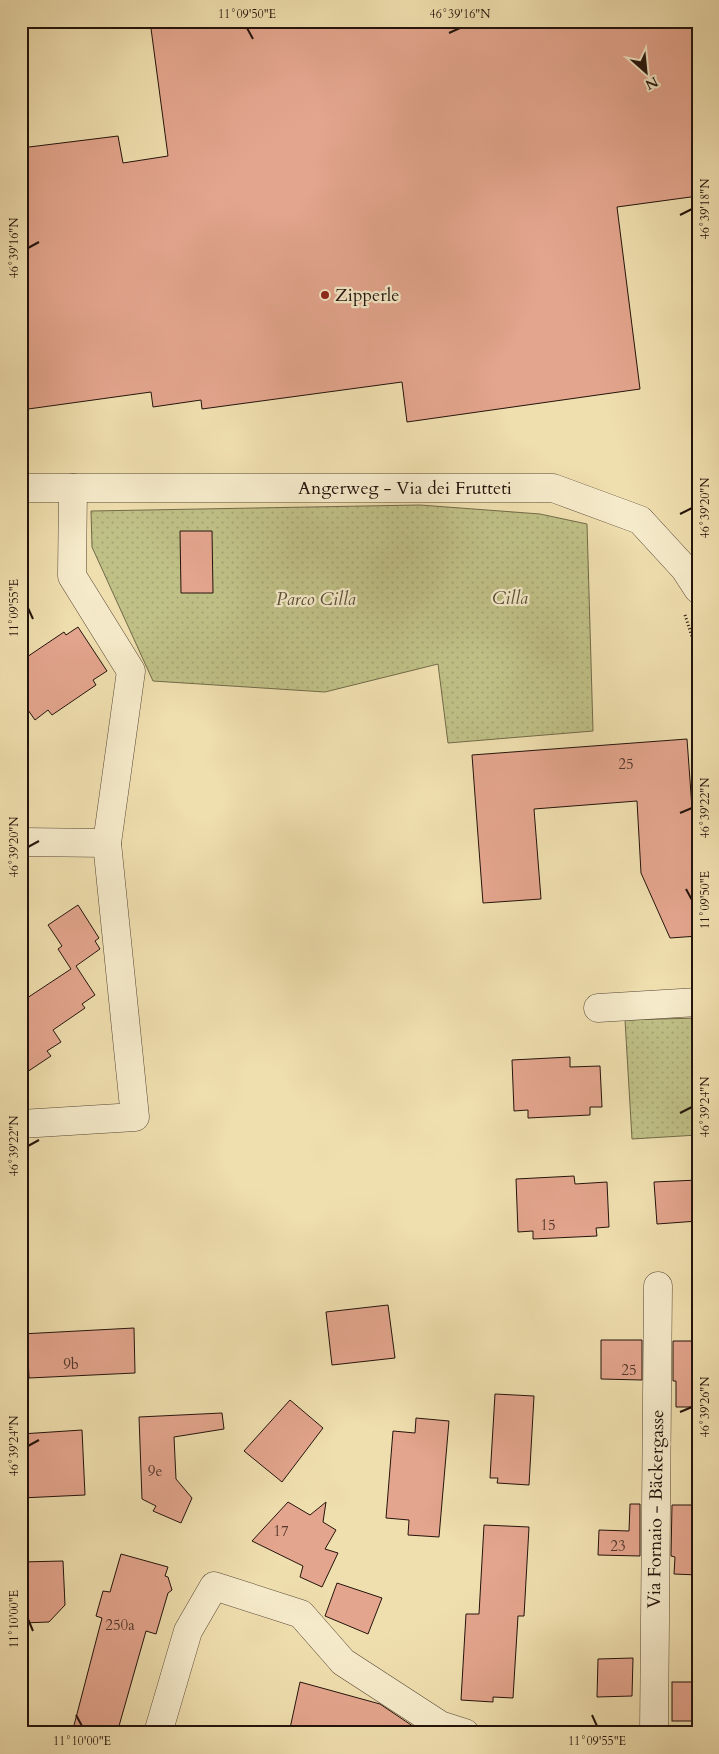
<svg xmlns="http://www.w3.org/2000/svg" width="719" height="1754" viewBox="0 0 719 1754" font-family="Cardo,serif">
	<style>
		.park { fill: url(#park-dots); stroke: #726a49 }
		.building { fill: #e3a58d; stroke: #24140c }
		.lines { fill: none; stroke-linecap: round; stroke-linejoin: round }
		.minor-casing { stroke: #574634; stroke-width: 29 }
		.path { stroke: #24140c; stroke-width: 3; stroke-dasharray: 1 2.5; stroke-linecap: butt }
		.minor { stroke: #f5eaca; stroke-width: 28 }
		.ticks { fill: none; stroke: #24140c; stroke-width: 2 }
		.poi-dot { fill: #8f2418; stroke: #f5eaca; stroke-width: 2 }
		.labels { text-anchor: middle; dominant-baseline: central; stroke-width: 4.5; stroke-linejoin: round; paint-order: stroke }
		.number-label { font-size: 15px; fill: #54382c }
		.poi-label { font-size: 18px; fill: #24140c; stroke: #f5eaca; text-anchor: start }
		.street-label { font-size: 18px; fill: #24140c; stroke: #f5eaca }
		.park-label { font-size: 18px; font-style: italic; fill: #5a5037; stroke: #f5eaca }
		.neatline { fill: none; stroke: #24140c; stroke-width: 2 }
		.ticks-label { font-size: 12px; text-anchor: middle; fill: #24140c }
	</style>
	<defs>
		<pattern id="park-dots" width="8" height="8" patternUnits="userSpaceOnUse" patternTransform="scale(1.25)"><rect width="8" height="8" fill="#bfc086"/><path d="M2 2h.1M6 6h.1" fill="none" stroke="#a4a472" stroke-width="1.8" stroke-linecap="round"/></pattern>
	</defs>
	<rect width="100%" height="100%" fill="#efdeae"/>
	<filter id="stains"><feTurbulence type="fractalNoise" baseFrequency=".004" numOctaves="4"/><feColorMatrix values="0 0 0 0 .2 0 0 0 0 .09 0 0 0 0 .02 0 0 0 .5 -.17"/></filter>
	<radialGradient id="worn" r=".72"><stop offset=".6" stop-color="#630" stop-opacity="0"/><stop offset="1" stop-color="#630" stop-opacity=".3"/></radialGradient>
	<g class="park">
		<path d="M420,505L540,514L587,524L593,731L448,743L438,664L325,692L153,681L92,547L91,511Z"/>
		<path d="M698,1018V1135L632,1139L625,1020Z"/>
	</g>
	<g class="building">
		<path d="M150,21H698V196L617,207L640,389L407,422L402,382L202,409L201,400L153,407L151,392L21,410V148L118,136L123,163L168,156Z"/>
		<path d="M180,531H212L213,593H181Z"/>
		<path d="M78,627L107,671L93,680L96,685L52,715L48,710L35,720L21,700V661L64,632L66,635Z"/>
		<path d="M687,739L695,849L698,855V936L670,938L641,873L637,801L534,809L541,899L483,903L472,755Z"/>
		<path d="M78,905L99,938L95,941L100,949L76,966L95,995L82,1004L85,1008L53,1030L61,1042L47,1051L51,1056L21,1076V1002L71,969L58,949L62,946L48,925Z"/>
		<path d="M570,1057V1067L600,1066L602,1107H590V1115L528,1118V1110L514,1111L512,1060Z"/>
		<path d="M574,1176L575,1184L607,1182L609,1227L596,1228L597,1236L533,1239V1231L518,1232L516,1179Z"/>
		<path d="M698,1180V1221L657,1224L654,1182Z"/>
		<path d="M388,1305L395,1358L332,1365L326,1312Z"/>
		<path d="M134,1328L135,1373L29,1378L28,1357H21V1334Z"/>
		<path d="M601,1340H642V1380L601,1379Z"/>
		<path d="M673,1341H698V1407H676V1381H673Z"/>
		<path d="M495,1394L534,1396L529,1485L497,1483L498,1478H490Z"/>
		<path d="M290,1400L323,1428L282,1482L244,1451Z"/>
		<path d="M222,1413L224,1429L174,1437L176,1479L192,1498L181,1523L153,1511L156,1506L142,1499L139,1417Z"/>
		<path d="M416,1418L449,1421L439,1537L408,1535L409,1520L386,1518L393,1431L415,1433Z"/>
		<path d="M82,1430L85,1495L21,1498V1434Z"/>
		<path d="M288,1502L310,1515L326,1502L323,1522L336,1530L325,1549L338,1553L322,1587L300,1577L303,1566L252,1541Z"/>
		<path d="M630,1504H640V1556L598,1555L599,1530L629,1531Z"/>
		<path d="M672,1505H698V1575L674,1574L675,1557L671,1556Z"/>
		<path d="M484,1525L529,1527L524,1616H518L513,1698L493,1697V1702L461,1700L466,1614H479Z"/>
		<path d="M121,1554L168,1567L165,1576L168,1577L172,1590L168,1593L156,1634L146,1631L117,1733H72L102,1618L96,1616L103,1591L110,1592Z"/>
		<path d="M63,1561L65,1605L49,1622L22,1623L21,1562Z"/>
		<path d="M337,1583L382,1598L368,1634L325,1616Z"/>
		<path d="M633,1658L632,1696L597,1697L598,1659Z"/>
		<path d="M300,1682L380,1704L423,1733H289Z"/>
		<rect x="672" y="1682" width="26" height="39"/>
	</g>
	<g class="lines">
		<defs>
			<g id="minor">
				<path d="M21,488H553L640,520L685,569L698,589"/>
				<path d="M21,842L107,843"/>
				<path d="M598,1008L698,1002"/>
				<path d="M21,1124L135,1117L107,843L131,671L72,576L73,488"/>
				<path d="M158,1733L188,1631L214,1586L301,1614L343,1662L440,1725L465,1733"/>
				<path d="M654,1733L658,1286"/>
			</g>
		</defs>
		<use href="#minor" class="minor-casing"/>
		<path class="path" d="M685,615L698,655"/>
		<use href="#minor" class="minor"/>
	</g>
	<path class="ticks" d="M247,28L253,39M449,33L460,28M680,215L692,209M28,248L39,242M680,514L692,508M28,608L33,619M680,813L692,808M28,847L39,841M686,889L692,900M680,1113L692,1107M28,1146L39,1140M680,1412L692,1407M28,1446L39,1440M28,1619L33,1631M76,1715L82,1726M592,1715L597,1726"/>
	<circle class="poi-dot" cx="325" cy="295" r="5"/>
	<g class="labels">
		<g class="number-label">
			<text x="626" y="764">25</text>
			<text x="548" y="1225">15</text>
			<text x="71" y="1364">9b</text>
			<text x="629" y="1370">25</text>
			<text x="155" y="1471">9e</text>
			<text x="281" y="1531">17</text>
			<text x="618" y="1546">23</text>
			<text x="120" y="1625">250a</text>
		</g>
		<g class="poi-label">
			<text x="335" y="295">Zipperle</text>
		</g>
		<g class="street-label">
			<text x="405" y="488">Angerweg - Via dei Frutteti</text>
			<text transform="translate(656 1509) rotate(-89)">Via Fornaio - Bäckergasse</text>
		</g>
		<g class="park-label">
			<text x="510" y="598">Cilla</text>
			<text x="316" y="599">Parco Cilla</text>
		</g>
	</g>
	<rect width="719" height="1754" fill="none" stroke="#efdeae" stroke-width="55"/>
	<g transform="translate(646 72) rotate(153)" stroke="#f5eaca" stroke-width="4" paint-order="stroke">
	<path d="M0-4L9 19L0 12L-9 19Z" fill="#24140c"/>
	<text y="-8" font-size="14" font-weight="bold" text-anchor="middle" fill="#24140c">N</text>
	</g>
	<rect x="28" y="28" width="664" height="1698" class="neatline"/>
	<g class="ticks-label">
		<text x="247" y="18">11°09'50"E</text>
		<text x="460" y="18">46°39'16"N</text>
		<text transform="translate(705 209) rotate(-90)" y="4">46°39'18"N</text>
		<text transform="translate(14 248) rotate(-90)" y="4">46°39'16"N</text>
		<text transform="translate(705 508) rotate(-90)" y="4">46°39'20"N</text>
		<text transform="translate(14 608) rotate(-90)" y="4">11°09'55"E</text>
		<text transform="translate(705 808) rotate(-90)" y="4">46°39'22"N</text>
		<text transform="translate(14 847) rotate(-90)" y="4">46°39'20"N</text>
		<text transform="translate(705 900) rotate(-90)" y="4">11°09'50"E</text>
		<text transform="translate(705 1107) rotate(-90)" y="4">46°39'24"N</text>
		<text transform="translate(14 1146) rotate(-90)" y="4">46°39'22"N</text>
		<text transform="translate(705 1407) rotate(-90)" y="4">46°39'26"N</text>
		<text transform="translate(14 1446) rotate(-90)" y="4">46°39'24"N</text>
		<text transform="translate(14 1619) rotate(-90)" y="4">11°10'00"E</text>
		<text x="82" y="1745">11°10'00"E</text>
		<text x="597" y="1745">11°09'55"E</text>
	</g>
	<rect width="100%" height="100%" filter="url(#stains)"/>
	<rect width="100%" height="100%" fill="url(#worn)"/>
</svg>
